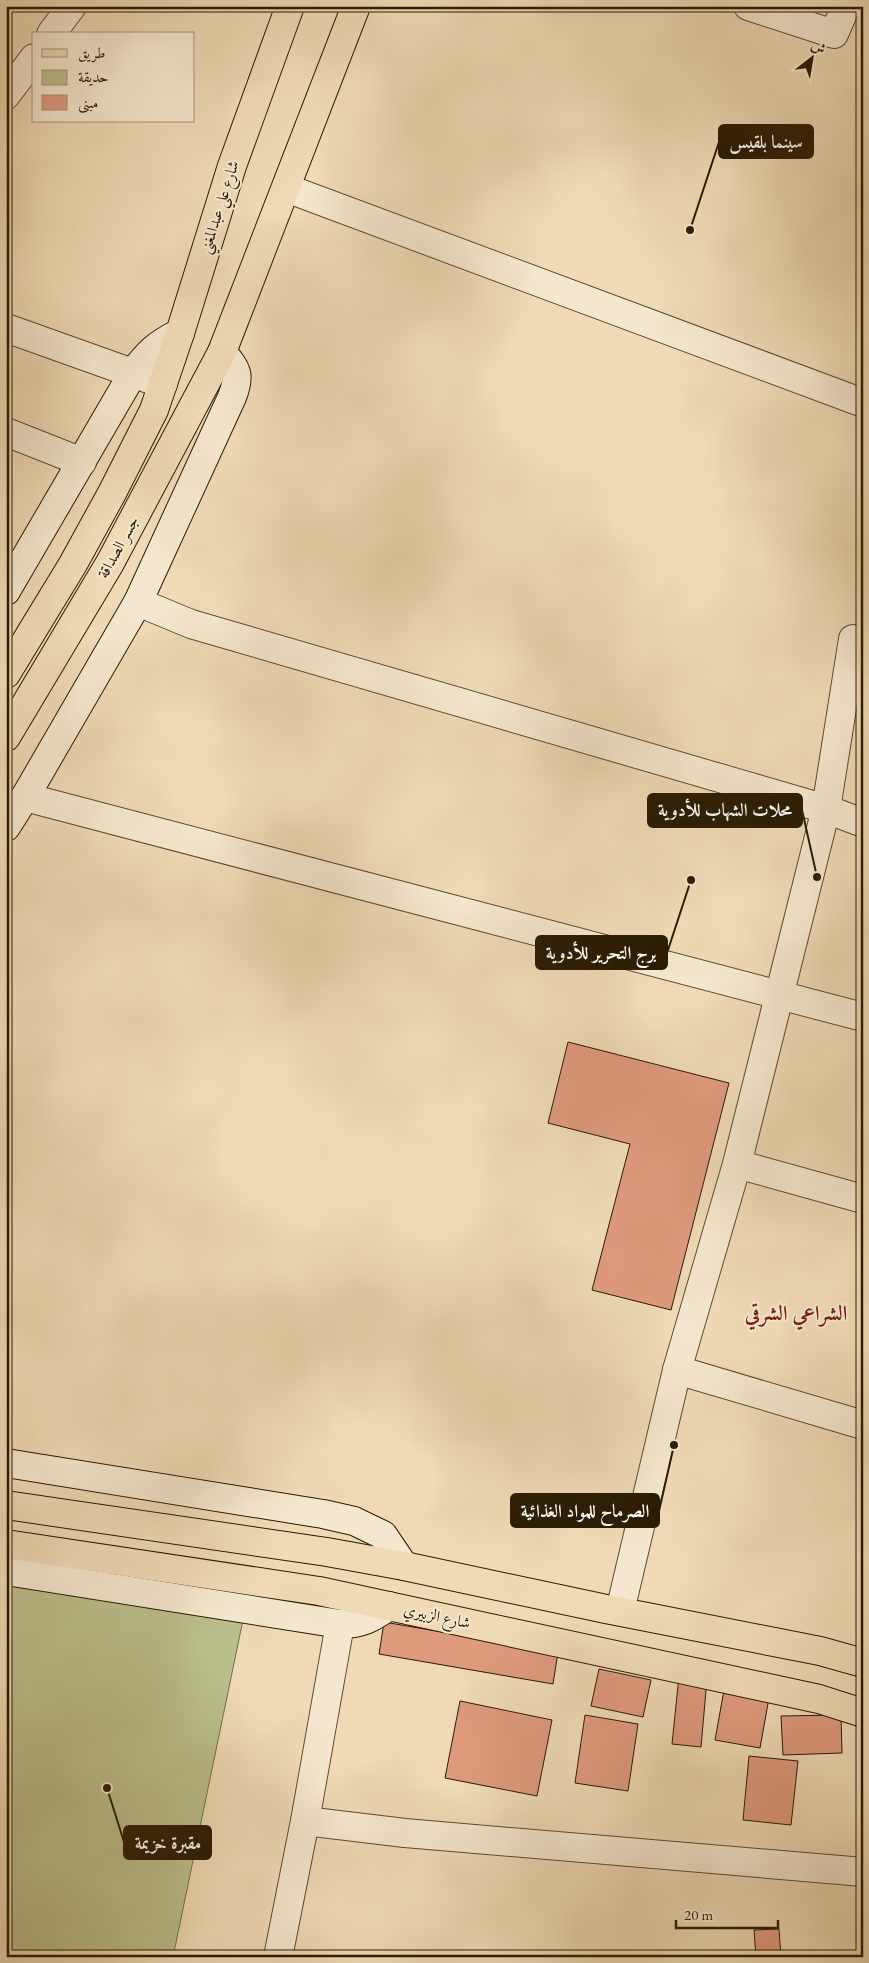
<svg xmlns="http://www.w3.org/2000/svg" width="869" height="1963" viewBox="0 0 869 1963" font-family="'EB Garamond',Amiri,serif">
	<style>
		.green { fill: #babf8c; stroke: #726d48 }
		.building { fill: #df9a7e; stroke: #2a1b03 }
		.lines { fill: none; stroke-linecap: round; stroke-linejoin: round }
		.street-casing { stroke: #5b4b30; stroke-width: 30 }
		.secondary-casing { stroke: #2a1b03; stroke-width: 30 }
		.primary-casing { stroke: #2a1b03; stroke-width: 30 }
		.street { stroke: #f5e7cf; stroke-width: 28 }
		.secondary { stroke: #f5e7cf; stroke-width: 28 }
		.primary { stroke: #efdab5; stroke-width: 28 }
		.labels { text-anchor: middle; dominant-baseline: central; stroke-width: 4; stroke-linejoin: round; paint-order: stroke }
		.street-label { font-size: 16px; fill: #2a1b03; stroke: #f5e7cf }
		.district-label { font-size: 21px; font-weight: bold; fill: #7a1f14; stroke: #f5e7cf }
		.leader { fill: none; stroke: #2a1b03; stroke-width: 2 }
		.callout-dot { fill: #2a1b03; stroke: #f5e7cf; stroke-width: 2 }
		.callout { fill: #2a1b03; stroke: #2a1b03; stroke-width: 2 }
		.callout-label { font-size: 18px; text-anchor: middle; font-weight: bold; fill: #fff }
	</style>
	<rect width="100%" height="100%" fill="#efdab5"/>
	<filter id="stains"><feTurbulence type="fractalNoise" baseFrequency=".004" numOctaves="4"/><feColorMatrix values="0 0 0 0 .2 0 0 0 0 .09 0 0 0 0 .02 0 0 0 .5 -.17"/></filter>
	<radialGradient id="worn" r=".72"><stop offset=".6" stop-color="#630" stop-opacity="0"/><stop offset="1" stop-color="#630" stop-opacity=".3"/></radialGradient>
	<path class="green" d="M6,1582L243,1620L173,1957H6Z"/>
	<g class="building">
		<path d="M568,1042L729,1083L671,1310L592,1290L630,1144L548,1123Z"/>
		<path d="M384,1622L558,1652L553,1684L379,1654Z"/>
		<path d="M599,1669L651,1680L643,1717L591,1706Z"/>
		<path d="M679,1676L707,1679L701,1747L672,1744Z"/>
		<path d="M724,1690L769,1698L760,1748L715,1740Z"/>
		<path d="M460,1701L552,1720L537,1796L445,1778Z"/>
		<path d="M585,1715L638,1724L628,1791L575,1783Z"/>
		<path d="M841,1715L842,1753L783,1755L781,1716Z"/>
		<path d="M749,1756L798,1761L791,1825L743,1820Z"/>
		<path d="M779,1929L781,1957H756L754,1930Z"/>
	</g>
	<g class="lines">
		<defs>
			<g id="street">
				<path d="M748,6L834,34L846,6"/>
				<path d="M51,34L72,6"/>
				<path d="M6,95L34,58"/>
				<path d="M286,188L863,403"/>
				<path d="M6,328L163,384"/>
				<path d="M6,432L82,462"/>
				<path d="M138,602L191,624L826,809L863,823"/>
				<path d="M25,797L863,1017"/>
				<path d="M737,1164L863,1199"/>
				<path d="M677,1370L863,1425"/>
				<path d="M620,1611L677,1370L737,1164L826,809L853,639"/>
				<path d="M305,1821L405,1833L863,1872"/>
				<path d="M278,1957L305,1821L340,1624"/>
			</g>
			<g id="secondary">
				<path d="M6,591L133,373C148,353 157,344 180,333"/>
				<path d="M6,827L25,797L138,602L232,397C241,374 237,370 222,352"/>
				<path d="M6,1463L323,1514L354,1521L383,1535L404,1566"/>
				<path d="M6,1571L340,1624C362,1624 372,1618 389,1606"/>
			</g>
			<g id="primary">
				<path d="M6,674L73,564L112,493L154,410L180,333L232,166L290,6"/>
				<path d="M6,737L110,563L222,352L356,6"/>
				<path d="M6,1505L327,1552L404,1566L606,1609L820,1651L863,1663"/>
				<path d="M6,1544L319,1591L819,1699L863,1713"/>
			</g>
		</defs>
		<use href="#street" class="street-casing"/>
		<use href="#secondary" class="secondary-casing"/>
		<use href="#primary" class="primary-casing"/>
		<use href="#street" class="street"/>
		<use href="#secondary" class="secondary"/>
		<use href="#primary" class="primary"/>
	</g>
	<g class="labels">
		<g class="street-label">
			<text transform="translate(219 207) rotate(-72)">شارع علي عبدالمغني</text>
			<text transform="translate(118 547) rotate(-61)">جسر الصداقة</text>
			<text transform="translate(437 1616) rotate(12)">شارع الزبيري</text>
		</g>
		<g class="district-label">
			<text x="796" y="1312">الشراعي الشرقي</text>
		</g>
	</g>
	<path class="leader" d="M690 230L719 142M817 877L802 810M691 880L667 953M674 1445L659 1511M107 1788L124 1842"/>
	<g class="callout-dot">
		<circle cx="690" cy="230" r="5"/>
		<circle cx="817" cy="877" r="5"/>
		<circle cx="691" cy="880" r="5"/>
		<circle cx="674" cy="1445" r="5"/>
		<circle cx="107" cy="1788" r="5"/>
	</g>
	<g class="callout">
		<rect x="719" y="125" width="94" height="33" rx="5"/>
		<rect x="648" y="794" width="154" height="33" rx="5"/>
		<rect x="536" y="936" width="131" height="33" rx="5"/>
		<rect x="511" y="1494" width="148" height="33" rx="5"/>
		<rect x="124" y="1826" width="87" height="33" rx="5"/>
	</g>
	<g class="callout-label">
		<text x="766" y="148">سينما بلقيس</text>
		<text x="725" y="816">محلات الشهاب للأدوية</text>
		<text x="601" y="959">برج التحرير للأدوية</text>
		<text x="585" y="1517">الصرماح للمواد الغذائية</text>
		<text x="168" y="1849">مقبرة خزيمة</text>
	</g>
	<rect width="869" height="1963" fill="none" stroke="#efdab5" stroke-width="25"/>
	<rect x="8" y="8" width="854" height="1948" fill="none" stroke="#2a1b03" stroke-width="2.5"/>
	<rect x="12" y="12" width="844" height="1938" fill="none" stroke="#2a1b03"/>
	<rect x="32" y="32" width="162" height="90" fill="#f5e7cf" stroke="#a4957d"/>
	<rect x="42" y="49" width="25" height="8" fill="#efdab5" stroke="#a4957d"/>
	<text x="78" y="58" font-size="15" fill="#2a1b03">طريق</text>
	<rect x="42" y="70" width="25" height="15" fill="#babf8c" stroke="#a4957d"/>
	<text x="78" y="82" font-size="15" fill="#2a1b03">حديقة</text>
	<rect x="42" y="95" width="25" height="15" fill="#df9a7e" stroke="#a4957d"/>
	<text x="78" y="108" font-size="15" fill="#2a1b03">مبنى</text>
	<g transform="translate(812 58) rotate(31)" stroke="#f5e7cf" stroke-width="4" paint-order="stroke">
	<path d="M0-4L9 19L0 12L-9 19Z" fill="#2a1b03"/>
	<text y="-8" font-size="14" font-weight="bold" text-anchor="middle" fill="#2a1b03">ش</text>
	</g>
	<path d="M676 1920v8h102v-8" fill="none" stroke="#2a1b03" stroke-width="2.5"/>
	<text x="684" y="1920" font-size="15" fill="#2a1b03" stroke="#f5e7cf" stroke-width="4" paint-order="stroke">20 m</text>
	<rect width="100%" height="100%" filter="url(#stains)"/>
	<rect width="100%" height="100%" fill="url(#worn)"/>
</svg>
